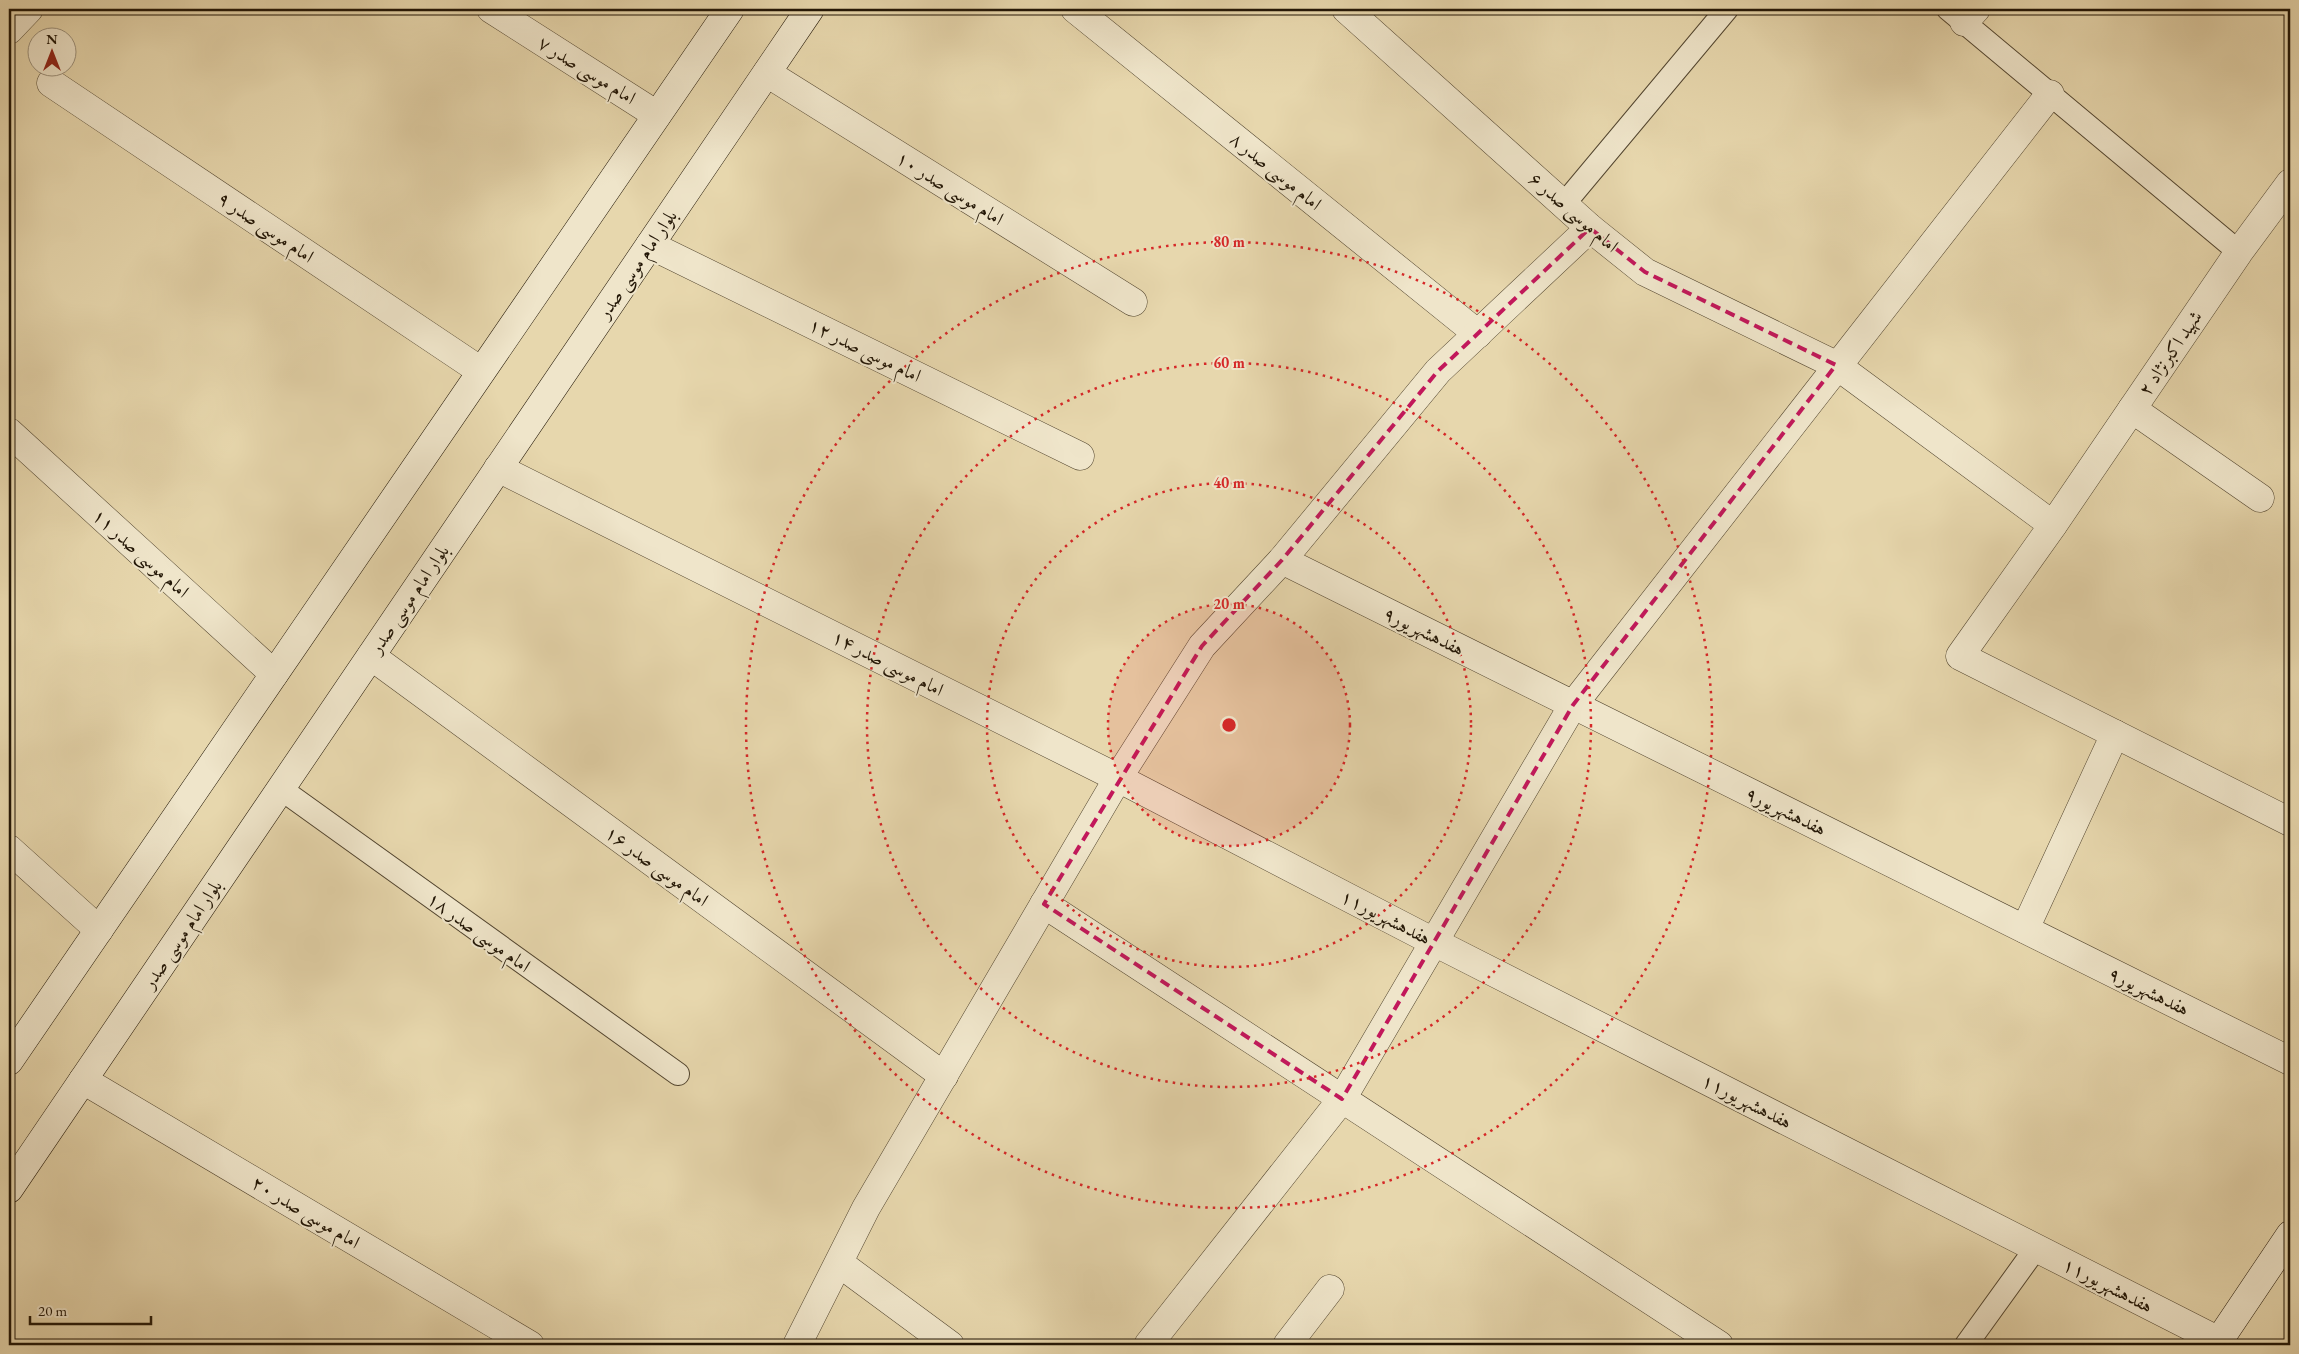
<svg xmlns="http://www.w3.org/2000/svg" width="2299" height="1354" viewBox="0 0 2299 1354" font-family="'EB Garamond',Amiri,serif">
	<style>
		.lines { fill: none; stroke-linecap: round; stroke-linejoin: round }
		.lane-casing { stroke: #534630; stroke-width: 24 }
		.street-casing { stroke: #534630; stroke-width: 29 }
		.secondary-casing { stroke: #221606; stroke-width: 29 }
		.lane { stroke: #efe5ca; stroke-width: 22 }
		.street { stroke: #efe5ca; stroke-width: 28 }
		.secondary { stroke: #efe5ca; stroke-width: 28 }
		.marked { fill: none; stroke: #c2185b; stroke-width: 4; stroke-dasharray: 10 6; stroke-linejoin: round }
		.ring { fill: none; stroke: #d62828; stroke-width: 2.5; stroke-dasharray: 2.5 5 }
		.labels { text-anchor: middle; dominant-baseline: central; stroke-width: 4; stroke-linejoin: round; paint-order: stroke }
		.street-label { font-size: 19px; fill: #221606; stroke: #efe5ca }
		.centre { fill: #d62828; stroke: #efe5ca; stroke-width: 2.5 }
		.ring-label { font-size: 15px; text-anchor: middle; font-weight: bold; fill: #d62828; stroke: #efe5ca; stroke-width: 4; stroke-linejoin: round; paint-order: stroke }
	</style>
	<rect width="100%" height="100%" fill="#e7d7ad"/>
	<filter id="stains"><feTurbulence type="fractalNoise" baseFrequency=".004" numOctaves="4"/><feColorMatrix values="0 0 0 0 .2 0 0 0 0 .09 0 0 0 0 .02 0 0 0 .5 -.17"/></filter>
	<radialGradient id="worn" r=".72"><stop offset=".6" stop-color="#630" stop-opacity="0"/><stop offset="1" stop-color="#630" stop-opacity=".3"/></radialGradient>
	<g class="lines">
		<defs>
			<g id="lane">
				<path d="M1948,9L2239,252"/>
				<path d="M1564,204L1727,9"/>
				<path d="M281,789L678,1074"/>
				<path d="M1966,1345L2036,1248"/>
			</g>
			<g id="street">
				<path d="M491,9L657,115"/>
				<path d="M1075,9L1478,334"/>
				<path d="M1346,9L1590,228L1645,272L1836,365L2053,525"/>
				<path d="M1964,22L1976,9"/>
				<path d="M9,30L29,9"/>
				<path d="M767,73L1133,302"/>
				<path d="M51,83L481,371"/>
				<path d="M2290,183L2239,252L2053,525L1960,656L2290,822"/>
				<path d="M650,245L1080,456"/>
				<path d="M2132,409L2260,498"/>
				<path d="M9,432L274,674"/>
				<path d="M498,468L1118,778L1434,942L2219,1341"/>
				<path d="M1282,560L2290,1061"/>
				<path d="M371,656L944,1076"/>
				<path d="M9,849L99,930"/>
				<path d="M1044,904L1719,1345"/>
				<path d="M2025,929L2115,734"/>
				<path d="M83,1080L530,1345"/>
				<path d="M839,1263L950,1345"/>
				<path d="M797,1345L866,1208L1118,778L1202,646L1282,560L1438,371L1590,228"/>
				<path d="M1148,1345L1342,1099L1573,705L2050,94"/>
				<path d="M1287,1345L1330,1289"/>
			</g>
			<g id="secondary">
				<path d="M9,1061L730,9"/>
				<path d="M9,1189L810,9"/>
				<path d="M2216,1345L2290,1235"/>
			</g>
		</defs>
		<use href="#lane" class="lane-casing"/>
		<use href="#street" class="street-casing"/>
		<use href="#secondary" class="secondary-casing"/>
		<use href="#lane" class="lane"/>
		<use href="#street" class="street"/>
		<use href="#secondary" class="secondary"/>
	</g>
	<path class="marked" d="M1590,228L1645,272L1836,365L1573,705L1342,1099L1044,904L1202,646L1282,560L1438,371Z"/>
	<circle cx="1229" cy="725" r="121" fill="#d62828" fill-opacity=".12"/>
	<g class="ring">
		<circle cx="1229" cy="725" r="121"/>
		<circle cx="1229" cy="725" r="242"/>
		<circle cx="1229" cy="725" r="362"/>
		<circle cx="1229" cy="725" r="483"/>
	</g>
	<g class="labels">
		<g class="street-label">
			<text transform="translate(587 70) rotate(32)">امام موسی صدر ۷</text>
			<text transform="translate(1276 171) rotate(39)">امام موسی صدر ۸</text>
			<text transform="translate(950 188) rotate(32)">امام موسی صدر ۱۰</text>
			<text transform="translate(1574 212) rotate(41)">امام موسی صدر ۶</text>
			<text transform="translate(266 227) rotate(34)">امام موسی صدر ۹</text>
			<text transform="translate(637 264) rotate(-56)">بلوار امام موسی صدر</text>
			<text transform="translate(865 350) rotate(26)">امام موسی صدر ۱۲</text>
			<text transform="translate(2170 353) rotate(-56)">شهید اکبرنژاد ۲</text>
			<text transform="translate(141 553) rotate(42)">امام موسی صدر ۱۱</text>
			<text transform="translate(409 599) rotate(-56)">بلوار امام موسی صدر</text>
			<text transform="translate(1424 631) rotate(26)">هفدهشهریور۹</text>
			<text transform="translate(888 663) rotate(27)">امام موسی صدر ۱۴</text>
			<text transform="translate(1786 811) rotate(26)">هفدهشهریور۹</text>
			<text transform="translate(657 866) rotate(36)">امام موسی صدر ۱۶</text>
			<text transform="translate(1386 917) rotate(27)">هفدهشهریور۱۱</text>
			<text transform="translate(479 932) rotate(36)">امام موسی صدر ۱۸</text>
			<text transform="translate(182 934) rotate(-56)">بلوار امام موسی صدر</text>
			<text transform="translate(2149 991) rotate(26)">هفدهشهریور۹</text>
			<text transform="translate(1747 1101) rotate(27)">هفدهشهریور۱۱</text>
			<text transform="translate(306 1212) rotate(31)">امام موسی صدر ۲۰</text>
			<text transform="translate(2108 1285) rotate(27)">هفدهشهریور۱۱</text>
		</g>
	</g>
	<circle cx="1229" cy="725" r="8" class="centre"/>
	<g class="ring-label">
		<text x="1229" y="247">80 m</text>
		<text x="1229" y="368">60 m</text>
		<text x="1229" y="488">40 m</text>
		<text x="1229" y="609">20 m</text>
	</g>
	<rect width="2299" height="1354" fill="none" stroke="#e7d7ad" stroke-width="30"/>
	<rect x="10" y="10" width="2279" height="1334" fill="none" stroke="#221606" stroke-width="2.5"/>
	<rect x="15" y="15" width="2269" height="1324" fill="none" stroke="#221606"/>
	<g transform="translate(52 52)"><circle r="24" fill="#efe5ca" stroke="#9d927c"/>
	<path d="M0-4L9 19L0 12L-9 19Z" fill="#8f2418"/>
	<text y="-8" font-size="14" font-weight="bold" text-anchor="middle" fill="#221606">N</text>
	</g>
	<path d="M30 1316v8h121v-8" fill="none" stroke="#221606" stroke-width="2.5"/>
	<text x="38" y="1316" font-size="15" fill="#221606" stroke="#efe5ca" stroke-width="4" paint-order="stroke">20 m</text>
	<rect width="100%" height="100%" filter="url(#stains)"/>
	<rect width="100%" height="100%" fill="url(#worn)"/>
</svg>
